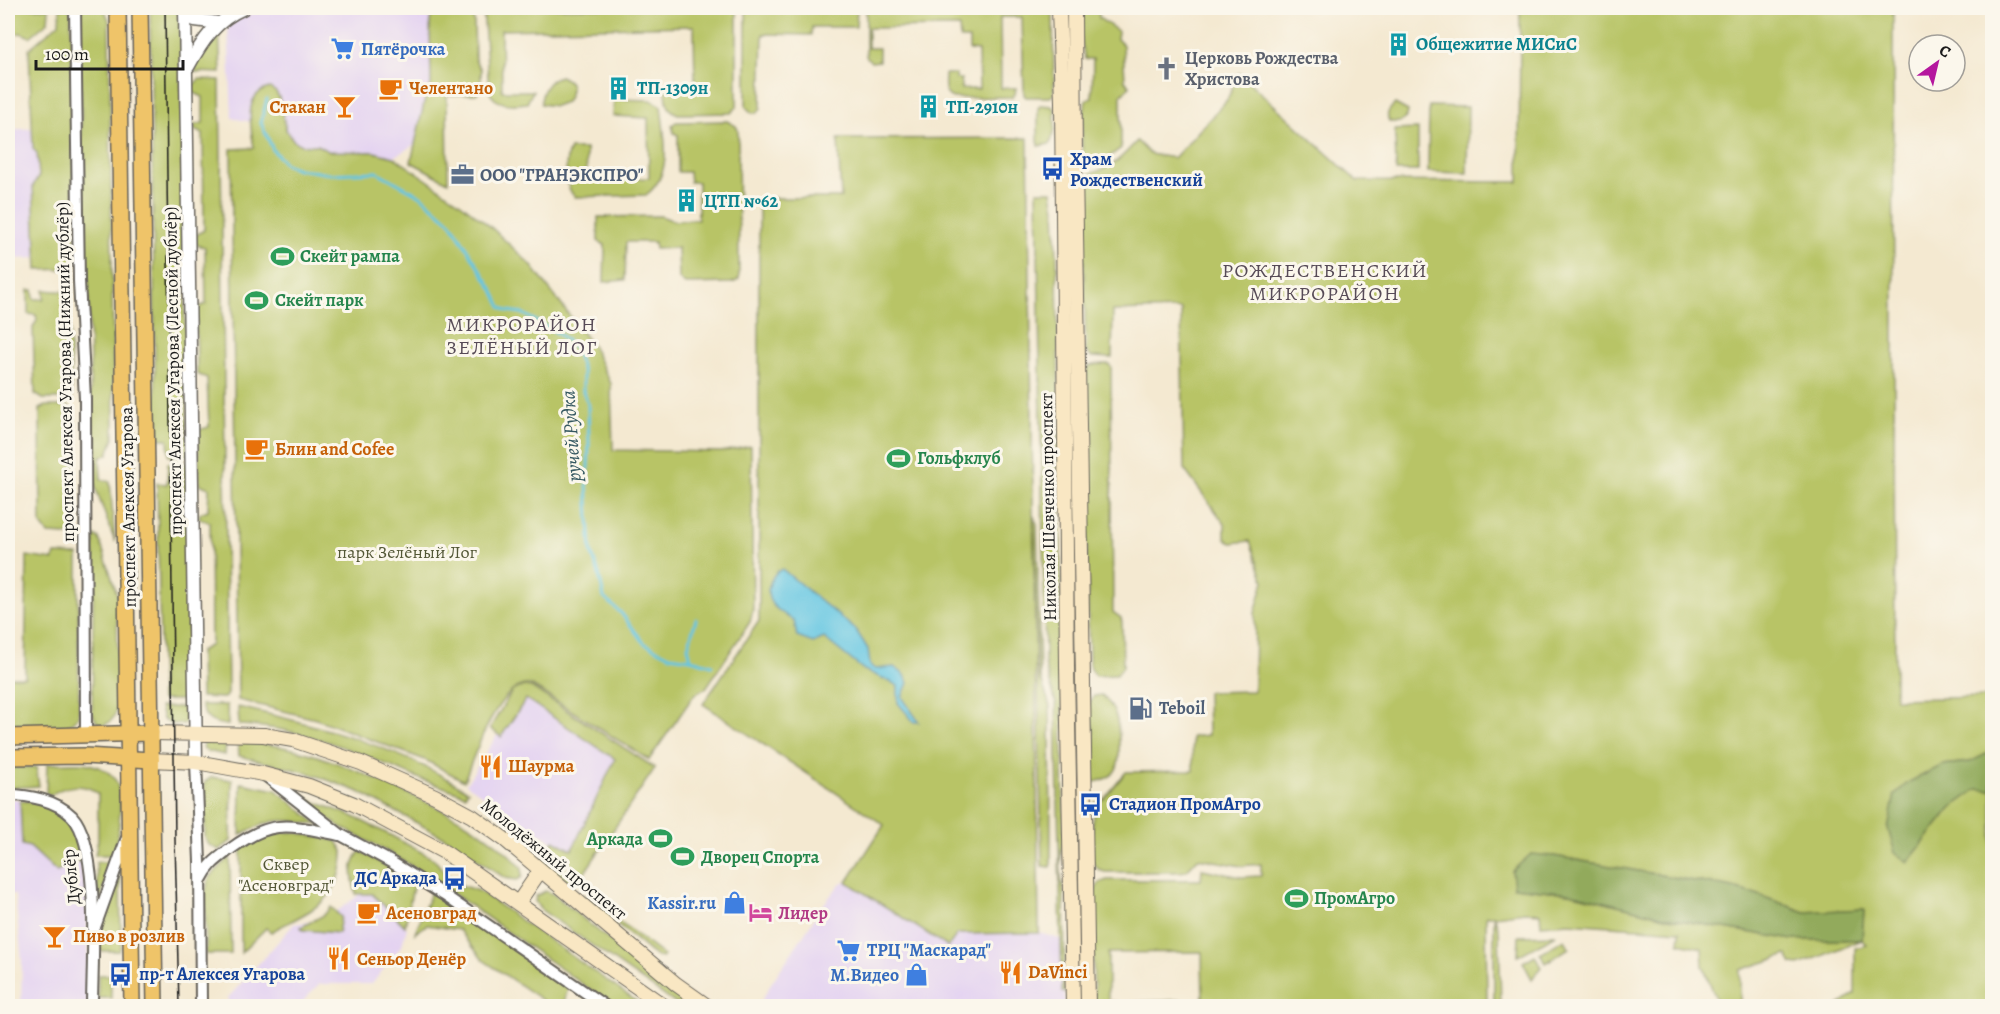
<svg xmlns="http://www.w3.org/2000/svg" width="2000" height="1014" viewBox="0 0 2000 1014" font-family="Alegreya,serif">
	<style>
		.built { fill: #e4d3f1 }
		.green { fill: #b8c466; stroke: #6a7041; stroke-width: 1.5; fill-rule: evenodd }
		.forest { fill: #92aa5b; stroke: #57633c; stroke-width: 1.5 }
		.water { fill: #64c6e2; stroke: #40717f; stroke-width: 1.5 }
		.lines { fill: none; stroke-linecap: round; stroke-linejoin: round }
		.stream { stroke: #64c6e2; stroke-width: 3 }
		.minor-casing { stroke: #68645b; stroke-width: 14 }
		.tertiary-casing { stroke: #68645b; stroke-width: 15 }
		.secondary-casing { stroke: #68645b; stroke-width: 16 }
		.primary-casing { stroke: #68645b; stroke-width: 18 }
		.minor { stroke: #fff; stroke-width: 10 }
		.tertiary { stroke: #fff; stroke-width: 12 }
		.secondary { stroke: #f9e7c3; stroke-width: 14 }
		.primary { stroke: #efc469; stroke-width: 15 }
		.tram { stroke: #1c1c1c; stroke-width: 1.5 }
		.labels { text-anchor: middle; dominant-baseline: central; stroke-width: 6; stroke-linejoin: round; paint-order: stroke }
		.culture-label { font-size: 18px; font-weight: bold; fill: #0d838f; stroke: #fbf7ec; text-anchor: start }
		.shop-label { font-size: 18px; font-weight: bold; fill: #366cbe; stroke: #fbf7ec; text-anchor: start }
		.worship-label { font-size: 18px; font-weight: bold; fill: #5b616d; stroke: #fbf7ec; text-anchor: start }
		.food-label { font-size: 18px; font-weight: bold; fill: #c56008; stroke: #fbf7ec; text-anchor: start }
		.transit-label { font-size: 18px; font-weight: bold; fill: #164399; stroke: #fbf7ec; text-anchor: start }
		.service-label { font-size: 18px; font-weight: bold; fill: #4e5e75; stroke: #fbf7ec; text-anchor: start }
		.leisure-label { font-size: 18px; font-weight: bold; fill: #27864d; stroke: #fbf7ec; text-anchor: start }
		.street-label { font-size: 18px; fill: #1c1c1c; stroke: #fbf7ec }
		.park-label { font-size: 18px; fill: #535736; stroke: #fbf7ec }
		.hotel-label { font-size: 18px; font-weight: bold; fill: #b23c85; stroke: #fbf7ec; text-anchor: start }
		.neighbourhood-label { font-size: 20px; letter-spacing: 1.5px; fill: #574b57; stroke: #fbf7ec }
		.water-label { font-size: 20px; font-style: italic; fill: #355861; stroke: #fbf7ec }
	</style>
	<rect width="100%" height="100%" fill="#fbf7ec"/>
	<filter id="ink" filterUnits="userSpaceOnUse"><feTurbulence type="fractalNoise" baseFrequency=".0167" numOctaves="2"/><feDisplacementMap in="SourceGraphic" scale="12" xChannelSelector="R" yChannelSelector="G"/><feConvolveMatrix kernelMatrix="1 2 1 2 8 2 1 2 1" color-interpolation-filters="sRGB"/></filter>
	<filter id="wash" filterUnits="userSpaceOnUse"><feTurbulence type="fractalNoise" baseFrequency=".008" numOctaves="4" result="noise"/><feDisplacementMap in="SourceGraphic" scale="24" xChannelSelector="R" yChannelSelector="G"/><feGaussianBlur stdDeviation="1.35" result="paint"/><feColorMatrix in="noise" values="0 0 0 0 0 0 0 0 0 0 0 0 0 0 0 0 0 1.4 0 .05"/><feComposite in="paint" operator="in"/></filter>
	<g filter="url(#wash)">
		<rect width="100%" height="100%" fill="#f4e9d1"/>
		<g class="built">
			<path d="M280,8H433L430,21L431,85L426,94L415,144L394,157L374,152L328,151L294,147L276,127L232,118L228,26L245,15Z"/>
			<path d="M36,128L40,258L8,259V130Z"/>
			<path d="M524,693L619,757L574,856L466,784Z"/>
			<path d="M8,798L47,804L68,817L83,842L87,891L88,1006H21L22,960L15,895L8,894Z"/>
			<path d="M847,882L947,947L957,934L1039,933L1063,940L1065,1006H759L770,985L824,904L840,884Z"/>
			<path d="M372,885L407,928L402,945L372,984H320L298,1006H228V998L294,924L327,919Z"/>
		</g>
		<g class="green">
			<path d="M8,8H47L49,9L48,22L30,37L21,33L8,35Z"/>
			<path d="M60,8H67L71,12L75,258L68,269L37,270L33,186L39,176L37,153L33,149L29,49L59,23Z"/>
			<path d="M83,8H104L109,20L114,438L108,454L100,458L101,479L110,482L115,542L94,484L92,469L88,264L83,262L80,17Z"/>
			<path d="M150,8H180L187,456H169L168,439H159L156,422Z"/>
			<path d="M433,8L467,9L474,20L475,60L481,69V90L476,94L447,95L448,182L411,162L426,94L431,85L430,21Z"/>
			<path d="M483,8H737V107L731,113L678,114C666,109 667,102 666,90L695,88L694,26L501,30L502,91H533L527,103C513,105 495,106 489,91Z"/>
			<path d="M746,8H857L856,27H812L811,35L763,34L761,108L757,113H752L746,107Z"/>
			<path d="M866,8H1053L1054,94L1050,97H1026L1024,95L1022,17H1000L1001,88H1016L1015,94L1012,97L953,98C942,94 945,84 945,74H956V79H961V89H979L978,51L969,50V39H960L959,27L868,28V48H879V61L871,62L866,56Z"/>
			<path d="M1080,8H1099V18L1118,31L1117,39L1123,45L1125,81L1130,86L1121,95V148L1109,157L1092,162L1083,156C1080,136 1083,119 1086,100L1092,98L1093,59H1085L1080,36Z"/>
			<path d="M1520,8H1893L1895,699L1992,697V753L1970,762L1943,765L1908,862L1951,808L1977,789L1992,790V1006H1838L1855,994V948L1867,945L1862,940L1799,965L1792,964L1787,955L1740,970V1006H1719L1703,966L1702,948L1679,943L1680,931L1569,923L1541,925L1540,913L1525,912L1494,916L1499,930L1501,1006H1494V916H1486L1487,1006H1203L1202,952L1108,953V1001L1116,1002L1120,1006H1094L1092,896L1099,883L1107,880H1201L1202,869L1241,877L1261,876V864L1241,866L1198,858L1186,871L1179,872H1105C1078,865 1096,822 1095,803L1104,799L1126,772L1193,771L1192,737L1208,735L1207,692L1254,691L1255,613L1264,581L1250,541L1231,543L1225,538V524L1184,469L1181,309L1113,311L1112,358L1091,357L1086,352L1082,198C1083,167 1092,177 1111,165C1121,159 1129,149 1137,141L1150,154L1174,158L1227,100L1239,73L1357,181L1519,182ZM1554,856L1728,887L1756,894L1805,912L1864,909L1862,940H1793L1673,919L1570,893L1514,887Z"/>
			<path d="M219,30L221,73L195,72L197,59Z"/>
			<path d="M560,76C574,81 573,90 566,102L555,106L541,104C541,91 548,80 560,76Z"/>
			<path d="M199,79L220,80L228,694L226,697L223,698L201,697L200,651L211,645L210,522L199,519L200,513L208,510L209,488L199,484L198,430L209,427L207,378L197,374L196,308L206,304L205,247L196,245V235L204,230L203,134L194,130V125L203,123V97L192,92L193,85Z"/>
			<path d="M270,88L276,92L279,97L286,130L294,141L302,145H317L328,151L374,152L394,157L462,204L492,228L531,265L592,345L611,384L613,450L721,452L751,446L753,610L750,622L706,688L694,695L649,760L531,685C499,679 474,757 464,781L425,760L316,719L238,700L231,149L254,148C251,128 242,93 270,88Z"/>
			<path d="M614,99L651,100L661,106C664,136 674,174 646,195L575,197C565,189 564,159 570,149H586L587,179L649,178L648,118L613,116Z"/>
			<path d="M1395,104L1408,111C1407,122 1399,124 1389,121C1385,113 1390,109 1395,104Z"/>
			<path d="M1041,105L1051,106L1055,109V129L1050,144L1038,146V108Z"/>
			<path d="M1429,106L1468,107L1467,173L1428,172Z"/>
			<path d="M727,121L736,126L738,130L739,279L735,282L730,283L685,284L679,279L678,248L655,249L654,242H626L625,280L604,282L605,245L598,241V217L661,216L674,221L698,219V182H690L689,172H678V135L674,133L672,125L676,122Z"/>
			<path d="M1418,129V171H1396L1395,130Z"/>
			<path d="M1028,138L1039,933L957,934L948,947L847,882L884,825L703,704L759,621V198H841L838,139Z"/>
			<path d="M1037,191H1052L1055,210L1057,259L1064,839C1059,857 1059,874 1064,892L1065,993L1062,992L1056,703L1046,670L1045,662Z"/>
			<path d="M28,290H33L34,299H44V290L68,292L72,399H43L35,394L33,328L37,320L36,315L28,314Z"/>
			<path d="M1103,364H1109L1111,368L1113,612L1121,618L1122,623L1123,667L1116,675L1095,676L1089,665L1084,375C1086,364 1093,365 1103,364Z"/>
			<path d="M46,406H68L74,413L76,529L67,535L48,534L41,525L40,409Z"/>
			<path d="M168,463H187L189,700H161L157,483L167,484Z"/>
			<path d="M1034,516L1037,524L1040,676L1050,706L1051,867L1042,866Z"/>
			<path d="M94,536L99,538L117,594L118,706C115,716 112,724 101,725L96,721L92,712Z"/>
			<path d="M55,554L78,555L79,716L67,727L8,728V677H25L27,556L53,560Z"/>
			<path d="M524,686L531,687L655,768L583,875L548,850L554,840L572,850L615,759L526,699L501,737L490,728L512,691Z"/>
			<path d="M1102,695C1116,708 1119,723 1119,742C1120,765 1119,778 1093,782L1090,768L1095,750L1093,726L1088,712L1089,703L1094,696Z"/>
			<path d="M201,705H227L228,725C212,724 205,720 201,705Z"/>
			<path d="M160,707H190L189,717L184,724H171L163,719Z"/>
			<path d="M238,707C318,725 398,746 468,791L465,795C448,788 430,783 413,776C355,751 303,727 239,725Z"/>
			<path d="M1077,709L1082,1006H1078L1073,711Z"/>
			<path d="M210,740L226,742L225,755L207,751L203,748L204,742Z"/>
			<path d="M238,741C258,743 277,745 297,750C328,758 357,771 387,784C435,806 486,827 522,868V877L517,880L505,878L451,841L357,791L309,773L239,756Z"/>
			<path d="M47,764C60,764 76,761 89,764C99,766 111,772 116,781C124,797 118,838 114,855H95L98,840V794C85,781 62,786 50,796L46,793Z"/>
			<path d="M36,767L39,786L8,788V768Z"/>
			<path d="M211,777L232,780L231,841L219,850L209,845L205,838L204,783Z"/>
			<path d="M241,783L276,790L319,825C281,819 276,816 240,835Z"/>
			<path d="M296,795L350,815L390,835L434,859L446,874L463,886L479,891L643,1006H614L425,874L390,853L339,826Z"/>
			<path d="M20,801C53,800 82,829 82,862H68L57,872L30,847L22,845Z"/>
			<path d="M293,832L337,841L343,851C343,902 310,910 271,932L266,928L241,953V848L271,833Z"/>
			<path d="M360,851L414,882L405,926L372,894H356C352,877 349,866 360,851Z"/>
			<path d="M544,855L579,880L571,883L543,862Z"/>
			<path d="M230,857L231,954H206L205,893L209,878Z"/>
			<path d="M96,862H113L98,904Z"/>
			<path d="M120,875L121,946L119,951H98V934Z"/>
			<path d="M545,891L553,894L690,1006H679L540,909L535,901L536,896Z"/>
			<path d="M431,892L497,937L568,988L563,1006H551L483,960L459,930L427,925L415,933Z"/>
			<path d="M585,895L664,956L662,958L655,956L591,902Z"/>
			<path d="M331,907L341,917L338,933L303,930L301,927L324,915Z"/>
			<path d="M1556,935L1518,956L1519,936Z"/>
			<path d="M1565,939L1569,948L1546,963L1540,953Z"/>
			<path d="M1535,955L1541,967L1532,979L1523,962Z"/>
			<rect x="98" y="975" width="13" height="23"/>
			<path d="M1181,1000L1185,1006H1131L1135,1002Z"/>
		</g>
		<g class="forest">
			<path d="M1988,753H1992V790L1977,789L1951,808L1908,862L1895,853L1888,829L1895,794L1909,782L1943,765L1970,762Z"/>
			<path d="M1531,854L1554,856L1728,887L1756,894L1805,912L1864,909L1862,940H1793L1673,919L1570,893L1514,887L1512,871Z"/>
		</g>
		<path class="water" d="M782,569L856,630L868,649L870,665L875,669L894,667L905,675L908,683L902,697L919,722H914L898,703V686L891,682L864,670L824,638L813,643L797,637L794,621C780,611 762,604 770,583C773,576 775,572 782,569Z"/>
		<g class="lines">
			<g class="stream">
				<path d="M267,99L261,123L273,150L285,164L298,169L331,174L377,172L421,196L451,223L493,290L501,307L508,311L522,313L559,334L575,347L583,372V391L588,404L589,444L587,486L591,551L599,574L604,598L621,613L644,643L670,656L691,659L712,665"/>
				<path d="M691,659L688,647L696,619"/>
			</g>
		</g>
	</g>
	<g filter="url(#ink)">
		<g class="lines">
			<defs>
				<g id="minor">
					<path d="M75,8L79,281L85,399L86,735"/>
					<path d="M196,762L200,862L201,1006"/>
					<path d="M266,776L341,835L391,862L444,895L605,1006"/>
					<path d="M8,795C29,795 56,800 72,816C101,847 92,963 92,1006"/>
					<path d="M201,880C208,865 217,859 229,850C272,818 289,825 339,835"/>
					<path d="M95,927L126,840"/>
				</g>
				<g id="tertiary">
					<path d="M185,8L196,762"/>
					<path d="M185,13L195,20L219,23"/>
					<path d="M188,67C202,41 216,20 244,8"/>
				</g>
				<g id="secondary">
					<path d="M1059,8L1062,102L1067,666L1073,1006"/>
					<path d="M1074,8L1075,167L1088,1006"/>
					<path d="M151,733L264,735L293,740L361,763L435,796L472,816L504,839L676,984L707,1006"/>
					<path d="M151,760L196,762L263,774L309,786L354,804L446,853L664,1006"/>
					<path d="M518,903L540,871"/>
				</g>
				<g id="primary">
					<path d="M118,8L132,1006"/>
					<path d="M140,8L155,1006"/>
					<path d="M8,737L151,733"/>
					<path d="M8,757L85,756L151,760"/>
				</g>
			</defs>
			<use href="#minor" class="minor-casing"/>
			<use href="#tertiary" class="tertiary-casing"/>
			<use href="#secondary" class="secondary-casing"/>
			<use href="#primary" class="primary-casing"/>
			<use href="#minor" class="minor"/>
			<use href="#tertiary" class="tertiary"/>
			<use href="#secondary" class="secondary"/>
			<use href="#primary" class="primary"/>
			<path class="tram" d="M165,8L175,840L179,1006"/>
		</g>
	</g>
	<defs>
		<symbol id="building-bare" viewBox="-9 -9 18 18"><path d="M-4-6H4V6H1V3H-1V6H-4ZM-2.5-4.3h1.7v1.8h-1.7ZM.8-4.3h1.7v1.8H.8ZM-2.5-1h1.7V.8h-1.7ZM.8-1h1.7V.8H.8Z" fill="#0f9aa8" stroke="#fbf7ec" stroke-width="2.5" paint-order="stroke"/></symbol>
		<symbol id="supermarket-bare" viewBox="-9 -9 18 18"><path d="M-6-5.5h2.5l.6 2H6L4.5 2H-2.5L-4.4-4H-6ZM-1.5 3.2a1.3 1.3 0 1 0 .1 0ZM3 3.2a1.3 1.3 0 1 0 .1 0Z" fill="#3f7fe0" stroke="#fbf7ec" stroke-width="2.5" paint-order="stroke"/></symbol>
		<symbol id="church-bare" viewBox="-9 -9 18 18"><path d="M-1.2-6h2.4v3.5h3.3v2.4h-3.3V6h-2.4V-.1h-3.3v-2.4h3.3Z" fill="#6b7280" stroke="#fbf7ec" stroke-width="2.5" paint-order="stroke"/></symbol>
		<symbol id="cafe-bare" viewBox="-9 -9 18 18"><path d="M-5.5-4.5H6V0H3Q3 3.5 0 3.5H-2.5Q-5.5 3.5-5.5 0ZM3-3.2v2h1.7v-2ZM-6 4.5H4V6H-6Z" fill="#e8710a" stroke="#fbf7ec" stroke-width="2.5" paint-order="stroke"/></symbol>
		<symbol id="bar-bare" viewBox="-9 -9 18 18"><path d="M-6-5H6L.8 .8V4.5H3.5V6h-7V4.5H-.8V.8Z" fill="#e8710a" stroke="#fbf7ec" stroke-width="2.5" paint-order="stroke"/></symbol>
		<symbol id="bus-bare" viewBox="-9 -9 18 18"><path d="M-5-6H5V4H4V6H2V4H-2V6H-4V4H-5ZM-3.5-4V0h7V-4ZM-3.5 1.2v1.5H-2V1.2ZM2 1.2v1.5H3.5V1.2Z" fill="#1a4fb4" stroke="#fbf7ec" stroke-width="2.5" paint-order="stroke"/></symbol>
		<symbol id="office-bare" viewBox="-9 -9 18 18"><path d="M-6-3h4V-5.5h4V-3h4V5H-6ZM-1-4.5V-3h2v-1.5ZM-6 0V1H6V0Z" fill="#5c6f8a" stroke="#fbf7ec" stroke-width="2.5" paint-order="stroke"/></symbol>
		<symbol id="stadium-bare" viewBox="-9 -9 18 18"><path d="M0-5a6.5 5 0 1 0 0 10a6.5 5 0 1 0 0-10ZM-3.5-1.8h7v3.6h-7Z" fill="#2e9e5b" stroke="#fbf7ec" stroke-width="2.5" paint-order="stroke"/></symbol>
		<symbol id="fuel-bare" viewBox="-9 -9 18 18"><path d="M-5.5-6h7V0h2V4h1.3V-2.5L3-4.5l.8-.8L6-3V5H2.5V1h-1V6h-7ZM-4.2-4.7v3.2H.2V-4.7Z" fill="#5c6f8a" stroke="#fbf7ec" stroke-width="2.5" paint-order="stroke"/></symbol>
		<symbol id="restaurant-bare" viewBox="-9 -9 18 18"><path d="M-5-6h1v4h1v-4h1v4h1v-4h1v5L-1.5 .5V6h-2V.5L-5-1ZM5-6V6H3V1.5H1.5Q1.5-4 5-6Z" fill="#e8710a" stroke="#fbf7ec" stroke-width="2.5" paint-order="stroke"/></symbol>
		<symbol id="shop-bare" viewBox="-9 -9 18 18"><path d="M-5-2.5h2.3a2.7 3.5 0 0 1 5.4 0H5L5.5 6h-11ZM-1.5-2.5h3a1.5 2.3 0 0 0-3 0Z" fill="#3f7fe0" stroke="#fbf7ec" stroke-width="2.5" paint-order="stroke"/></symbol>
		<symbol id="hotel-bare" viewBox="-9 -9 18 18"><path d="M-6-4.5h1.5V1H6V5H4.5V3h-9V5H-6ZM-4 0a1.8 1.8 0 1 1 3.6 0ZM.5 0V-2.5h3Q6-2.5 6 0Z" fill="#d1479c" stroke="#fbf7ec" stroke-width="2.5" paint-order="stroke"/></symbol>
	</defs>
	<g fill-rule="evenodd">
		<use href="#building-bare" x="1382" y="28" width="33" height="33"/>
		<use href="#supermarket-bare" x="326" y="32" width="33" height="33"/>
		<use href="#church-bare" x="1150" y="52" width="33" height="33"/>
		<use href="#cafe-bare" x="374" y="72" width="33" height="33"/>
		<use href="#building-bare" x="602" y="72" width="33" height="33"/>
		<use href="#bar-bare" x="328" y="90" width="33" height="33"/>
		<use href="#building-bare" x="912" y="90" width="33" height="33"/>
		<use href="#bus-bare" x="1036" y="152" width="33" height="33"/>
		<use href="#office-bare" x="446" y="158" width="33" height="33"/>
		<use href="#building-bare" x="670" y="184" width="33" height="33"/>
		<use href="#stadium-bare" x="266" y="240" width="33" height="33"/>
		<use href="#stadium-bare" x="240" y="284" width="33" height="33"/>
		<use href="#cafe-bare" x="240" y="432" width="33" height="33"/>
		<use href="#stadium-bare" x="882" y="442" width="33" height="33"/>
		<use href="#fuel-bare" x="1124" y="692" width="33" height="33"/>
		<use href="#restaurant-bare" x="474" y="750" width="33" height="33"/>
		<use href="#bus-bare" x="1074" y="788" width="33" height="33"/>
		<use href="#stadium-bare" x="644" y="822" width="33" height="33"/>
		<use href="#stadium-bare" x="666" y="840" width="33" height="33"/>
		<use href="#bus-bare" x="438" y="862" width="33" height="33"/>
		<use href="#stadium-bare" x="1280" y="882" width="33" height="33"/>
		<use href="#shop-bare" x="718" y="886" width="33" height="33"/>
		<use href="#cafe-bare" x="352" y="896" width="33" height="33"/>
		<use href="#hotel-bare" x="744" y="896" width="33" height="33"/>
		<use href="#bar-bare" x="38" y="920" width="33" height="33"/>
		<use href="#supermarket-bare" x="832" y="934" width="33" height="33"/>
		<use href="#restaurant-bare" x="322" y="942" width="33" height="33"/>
		<use href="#restaurant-bare" x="994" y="956" width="33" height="33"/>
		<use href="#bus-bare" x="104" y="958" width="33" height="33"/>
		<use href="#shop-bare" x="900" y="958" width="33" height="33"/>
	</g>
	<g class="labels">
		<g class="culture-label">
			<text x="1416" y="44">Общежитие МИСиС</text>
			<text x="637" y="88">ТП-1309н</text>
			<text x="946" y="107">ТП-2910н</text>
			<text x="704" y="201">ЦТП №62</text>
		</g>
		<g class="shop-label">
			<text x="361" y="49">Пятёрочка</text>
			<text x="716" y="903" text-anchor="end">Kassir.ru</text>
			<text x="867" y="950">ТРЦ "Маскарад"</text>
			<text x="899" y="975" text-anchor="end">М.Видео</text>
		</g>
		<g class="worship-label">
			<text x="1185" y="58">Церковь Рождества<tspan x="1185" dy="21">Христова</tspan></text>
		</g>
		<g class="food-label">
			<text x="409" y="88">Челентано</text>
			<text x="326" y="107" text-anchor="end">Стакан</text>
			<text x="275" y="449">Блин and Cofee</text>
			<text x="508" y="766">Шаурма</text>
			<text x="386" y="913">Асеновград</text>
			<text x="73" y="936">Пиво в розлив</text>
			<text x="357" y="959">Сеньор Денёр</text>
			<text x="1028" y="972">DaVinci</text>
		</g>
		<g class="transit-label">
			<text x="1070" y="159">Храм<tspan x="1070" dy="21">Рождественский</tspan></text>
			<text x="1109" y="804">Стадион ПромАгро</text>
			<text x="437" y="878" text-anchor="end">ДС Аркада</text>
			<text x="139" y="974">пр-т Алексея Угарова</text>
		</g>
		<g class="service-label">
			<text x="480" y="175">ООО "ГРАНЭКСПРО"</text>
			<text x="1159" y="708">Teboil</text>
		</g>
		<g class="leisure-label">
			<text x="300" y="256">Скейт рампа</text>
			<text x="275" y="300">Скейт парк</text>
			<text x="917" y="458">Гольфклуб</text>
			<text x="643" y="839" text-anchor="end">Аркада</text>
			<text x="701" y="857">Дворец Спорта</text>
			<text x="1314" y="898">ПромАгро</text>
		</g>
		<g class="street-label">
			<text transform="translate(173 371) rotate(-91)">проспект Алексея Угарова (Лесной дублёр)</text>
			<text transform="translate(65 372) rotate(-91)">проспект Алексея Угарова (Нижний дублёр)</text>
			<text transform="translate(128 507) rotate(-91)">проспект Алексея Угарова</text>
			<text transform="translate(1048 507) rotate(-91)">Николая Шевченко проспект</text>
			<text transform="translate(554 859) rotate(39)">Молодёжный проспект</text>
			<text transform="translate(71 877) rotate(-96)">Дублёр</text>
		</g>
		<g class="park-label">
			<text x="407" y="552">парк Зелёный Лог</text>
			<text x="286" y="864">Сквер<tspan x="286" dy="21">"Асеновград"</tspan></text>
		</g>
		<g class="hotel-label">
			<text x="778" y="913">Лидер</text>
		</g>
		<g class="neighbourhood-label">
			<text x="1325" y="270">РОЖДЕСТВЕНСКИЙ<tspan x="1325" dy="23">МИКРОРАЙОН</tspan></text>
			<text x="522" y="324">МИКРОРАЙОН<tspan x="522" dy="23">ЗЕЛЁНЫЙ ЛОГ</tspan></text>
		</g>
		<g class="water-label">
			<text transform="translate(571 436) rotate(-94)">ручей Рудка</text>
		</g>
	</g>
	<rect width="2000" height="1014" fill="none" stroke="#fbf7ec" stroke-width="30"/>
	<g transform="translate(1937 63) rotate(34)"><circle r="28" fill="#fbf7ec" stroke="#a29f99" stroke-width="1.5"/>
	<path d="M0-4.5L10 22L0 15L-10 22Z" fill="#b5179e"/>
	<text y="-9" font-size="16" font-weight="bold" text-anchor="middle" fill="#1c1c1c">С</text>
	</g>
	<path d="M36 60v9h147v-9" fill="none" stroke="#1c1c1c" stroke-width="3"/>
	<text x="45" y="60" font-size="18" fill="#1c1c1c" stroke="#fbf7ec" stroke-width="4.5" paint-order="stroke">100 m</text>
</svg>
